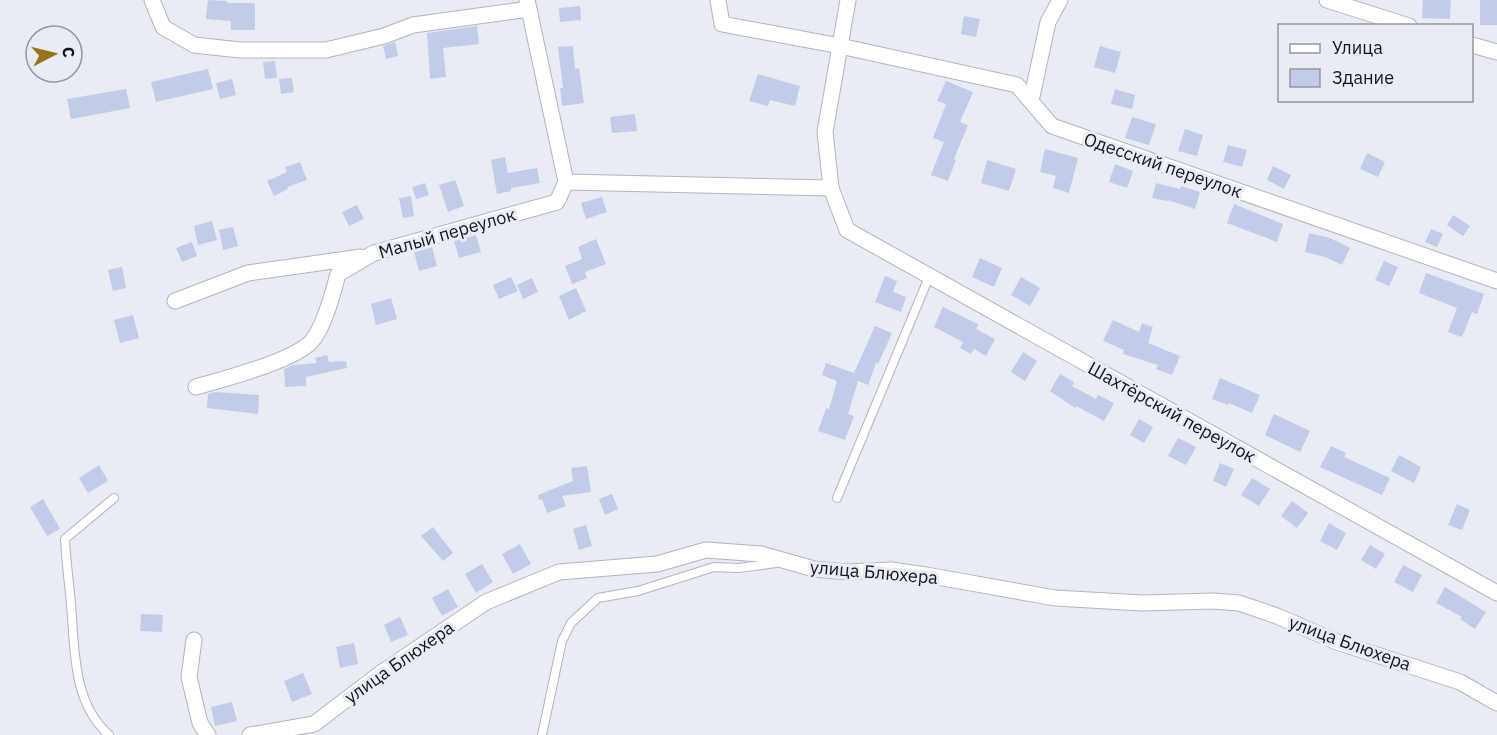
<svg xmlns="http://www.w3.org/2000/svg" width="1497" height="735" viewBox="0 0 1497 735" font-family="'IBM Plex Sans',sans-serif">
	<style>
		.building { fill: #c2cce8 }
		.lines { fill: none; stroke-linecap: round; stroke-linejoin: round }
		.service-casing { stroke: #b3b5bd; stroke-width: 10 }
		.minor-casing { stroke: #b3b5bd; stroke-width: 17 }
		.service { stroke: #fff; stroke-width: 8 }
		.minor { stroke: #fff; stroke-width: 15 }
		.labels { text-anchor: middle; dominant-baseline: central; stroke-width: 6; stroke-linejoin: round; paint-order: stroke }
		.street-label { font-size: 18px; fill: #141518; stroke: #e9ecf4 }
	</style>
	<rect width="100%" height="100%" fill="#e9ecf4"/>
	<g class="building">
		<path d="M208,0L227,1V3H255V30H231V21L206,19Z"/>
		<path d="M1423,0H1451L1450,19L1422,18Z"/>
		<rect x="1480" y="0" width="17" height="25"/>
		<path d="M580,6L581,20L560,22L559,8Z"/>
		<path d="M964,16L980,19L976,37L961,34Z"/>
		<path d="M477,26L479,44L443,48L446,77L430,79L427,33Z"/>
		<path d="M395,42L398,56L386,59L383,46Z"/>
		<path d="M573,46L575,69L579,68L584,103L562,106L560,88H563L558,47Z"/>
		<path d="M1100,46L1121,52L1115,73L1094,67Z"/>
		<path d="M275,61L277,78L265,79L263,62Z"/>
		<path d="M208,69L213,89L156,102L151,82Z"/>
		<path d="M758,74L800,86L795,106L770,100L768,106L749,101Z"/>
		<path d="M292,78L294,92L281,94L279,79Z"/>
		<path d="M232,79L236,95L220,99L216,83Z"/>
		<path d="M946,81L973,92L960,122L968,125L954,159L956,160L948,181L931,175L944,142L933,138L946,104L937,101Z"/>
		<path d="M126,89L130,108L71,119L67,99Z"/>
		<path d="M1115,89L1135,95L1132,109L1111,104Z"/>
		<path d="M635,114L637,131L612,133L610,117Z"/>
		<path d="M1132,117L1156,124L1149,145L1125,138Z"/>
		<path d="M1185,129L1203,135L1197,156L1178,151Z"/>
		<path d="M1228,145L1247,150L1242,167L1223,162Z"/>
		<path d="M1045,149L1078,158L1069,193L1053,188L1056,176L1040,172Z"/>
		<path d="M1367,153L1385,162L1378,177L1360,169Z"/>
		<path d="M505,157L508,173L537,168L540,183L511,188V191L497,194L491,160Z"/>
		<path d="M987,160L1016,169L1009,191L981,183Z"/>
		<path d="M300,162L307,180L287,187L288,189L274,196L267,181L287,172L285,167Z"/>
		<path d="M1115,164L1133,171L1127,188L1109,182Z"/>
		<path d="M1273,166L1291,175L1284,189L1267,180Z"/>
		<path d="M455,180L464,206L448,212L439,185Z"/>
		<path d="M425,183L429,195L416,199L412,187Z"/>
		<path d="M1156,183L1180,189L1181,186L1200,192L1195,209L1168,200L1167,201L1152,198Z"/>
		<path d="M411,196L414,216L403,218L399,198Z"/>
		<path d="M602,197L607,212L586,219L581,203Z"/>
		<path d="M1234,204L1283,224L1277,242L1227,223Z"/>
		<path d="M357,205L364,219L349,226L342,212Z"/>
		<path d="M1453,215L1470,226L1463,236L1447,225Z"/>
		<path d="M212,221L217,240L198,245L194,226Z"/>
		<path d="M233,227L238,246L223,250L219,230Z"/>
		<path d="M1431,229L1443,234L1437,247L1425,242Z"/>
		<path d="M1309,233L1330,238L1350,248L1342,265L1325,257L1305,252Z"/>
		<path d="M476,235L481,252L459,258L454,241Z"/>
		<path d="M596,239L606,264L585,272L587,278L572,284L565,266L582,259L578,247Z"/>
		<path d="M192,242L197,256L182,262L176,248Z"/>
		<path d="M432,247L437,266L419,271L414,252Z"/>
		<path d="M980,258L1002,268L994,287L972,277Z"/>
		<path d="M1384,261L1398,267L1389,286L1375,280Z"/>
		<path d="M122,267L126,288L113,291L108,270Z"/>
		<path d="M1426,273L1484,294L1477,314L1472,312L1462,337L1448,332L1457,308L1419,293Z"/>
		<path d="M885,276L897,281L893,292L906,297L901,312L875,302Z"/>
		<path d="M511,277L518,291L499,299L493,285Z"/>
		<path d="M1021,277L1040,288L1030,306L1011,295Z"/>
		<path d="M532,278L538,292L523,299L517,285Z"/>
		<path d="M576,288L586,311L569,320L559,296Z"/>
		<path d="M391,298L397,319L376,325L371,304Z"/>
		<path d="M943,307L978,324L976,329L995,339L986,356L974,349L971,354L960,348L963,342L934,327Z"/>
		<path d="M133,315L139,338L120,343L114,320Z"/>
		<path d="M1113,320L1139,332L1142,323L1153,327L1148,343L1180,356L1172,375L1156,369L1158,365L1123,354L1124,350L1103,341Z"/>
		<path d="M875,326L892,333L878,364L876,363L868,385L858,381L848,414L854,416L845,440L818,431L826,408L829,409L837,381L822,375L826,363L854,373Z"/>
		<path d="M1023,352L1037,361L1025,381L1011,372Z"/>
		<path d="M327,355L329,362L346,361L347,368L306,377V386L285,387L284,369L293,365L317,363L315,358Z"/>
		<path d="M1060,374L1074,382L1072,386L1096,399L1098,395L1114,403L1104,421L1076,406L1075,408L1050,391Z"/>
		<path d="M1220,378L1260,395L1252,413L1229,403L1228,405L1212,399Z"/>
		<path d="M215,392L259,395L258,414L207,408L208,394Z"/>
		<path d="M1274,414L1310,431L1300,452L1265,435Z"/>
		<path d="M1139,419L1153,427L1144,443L1130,435Z"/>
		<path d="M1178,438L1196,447L1186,465L1168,456Z"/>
		<path d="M1331,446L1346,453L1344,457L1390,478L1382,495L1320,467Z"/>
		<path d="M1399,455L1421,467L1414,483L1391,471Z"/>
		<path d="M1220,463L1234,469L1226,487L1213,481Z"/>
		<path d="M99,465L108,481L88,493L79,478Z"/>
		<path d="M587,466L591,492L562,496L566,506L547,513L542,499L539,500L538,495L573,481L571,468Z"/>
		<path d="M1252,478L1270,489L1259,506L1241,495Z"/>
		<path d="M612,494L618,509L605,515L599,499Z"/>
		<path d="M43,499L60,529L47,536L30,507Z"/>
		<path d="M1292,501L1308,513L1297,528L1281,516Z"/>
		<path d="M1457,504L1470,510L1462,530L1448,525Z"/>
		<path d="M1329,523L1346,533L1337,550L1320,541Z"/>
		<path d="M586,525L592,546L579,550L573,529Z"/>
		<path d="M433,527L453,553L443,561L421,536Z"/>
		<path d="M520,544L531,564L513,574L502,554Z"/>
		<path d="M1370,545L1385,554L1376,569L1361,560Z"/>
		<path d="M482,564L493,582L476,593L465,574Z"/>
		<path d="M1403,565L1422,575L1413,592L1394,582Z"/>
		<path d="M1445,587L1486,612L1475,629L1460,619L1462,617L1436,603Z"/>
		<path d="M448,589L458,607L442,616L432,598Z"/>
		<path d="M141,614L163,615L162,632L140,631Z"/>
		<path d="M400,617L408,635L391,642L384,625Z"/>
		<path d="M354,643L358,664L340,668L336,647Z"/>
		<path d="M303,673L312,694L292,702L284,681Z"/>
		<path d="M232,702L237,721L215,726L211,707Z"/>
	</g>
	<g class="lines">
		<defs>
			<g id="service">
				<path d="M837,498L929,277"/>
				<path d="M109,735C72,702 75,649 71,604C69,582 66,561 65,539L114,498"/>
				<path d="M542,735L562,641L571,623L598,598L638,591L714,567L739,568L776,563"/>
			</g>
			<g id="minor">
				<path d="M152,0L163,27L194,45L240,50H326L384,36L413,25L529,9"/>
				<path d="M527,0L566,182"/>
				<path d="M718,0L722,24L840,46L1017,85L1052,126L1497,281"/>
				<path d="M848,0L825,132L831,188L847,230L1497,593"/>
				<path d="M1327,0L1409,26"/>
				<path d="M1472,45L1497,52"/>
				<path d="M1031,101L1048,22L1060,0"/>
				<path d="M566,182L831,188"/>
				<path d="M175,301L248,273L361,257"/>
				<path d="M196,387C223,379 291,362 311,342C324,328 333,293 338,274L374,253L557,202L566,182"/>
				<path d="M194,640L189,677L200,723L208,735"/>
				<path d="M250,735L314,724L381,673L486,602L559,572L657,564L706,550L761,554L814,569L848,572L891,570L926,575L1055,598L1142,603L1213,601L1239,603L1277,616L1337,642L1460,682L1497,703"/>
			</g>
		</defs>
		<use href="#service" class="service-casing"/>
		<use href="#minor" class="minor-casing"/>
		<use href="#service" class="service"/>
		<use href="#minor" class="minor"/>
	</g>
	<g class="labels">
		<g class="street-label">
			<text transform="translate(1163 165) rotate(19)">Одесский переулок</text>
			<text transform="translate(447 233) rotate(-16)">Малый переулок</text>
			<text transform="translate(1172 412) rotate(29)">Шахтёрский переулок</text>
			<text transform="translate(874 572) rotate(5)">улица Блюхера</text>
			<text transform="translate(1350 643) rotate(20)">улица Блюхера</text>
			<text transform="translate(399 662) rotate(-35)">улица Блюхера</text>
		</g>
	</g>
	<rect x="1278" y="24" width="195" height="78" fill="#e9ecf4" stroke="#94969c" stroke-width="1.5"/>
	<rect x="1290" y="44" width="30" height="9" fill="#ffffff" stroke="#94969c" stroke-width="1.5"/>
	<text x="1332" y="54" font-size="18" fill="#141518">Улица</text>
	<rect x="1290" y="69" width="30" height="18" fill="#c2cce8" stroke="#94969c" stroke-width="1.5"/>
	<text x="1332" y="84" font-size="18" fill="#141518">Здание</text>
	<g transform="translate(54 54) rotate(83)"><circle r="28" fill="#e9ecf4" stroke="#94969c" stroke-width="1.5"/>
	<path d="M0-4.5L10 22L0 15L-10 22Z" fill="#94751d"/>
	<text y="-9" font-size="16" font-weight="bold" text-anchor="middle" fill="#141518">С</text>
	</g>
</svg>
